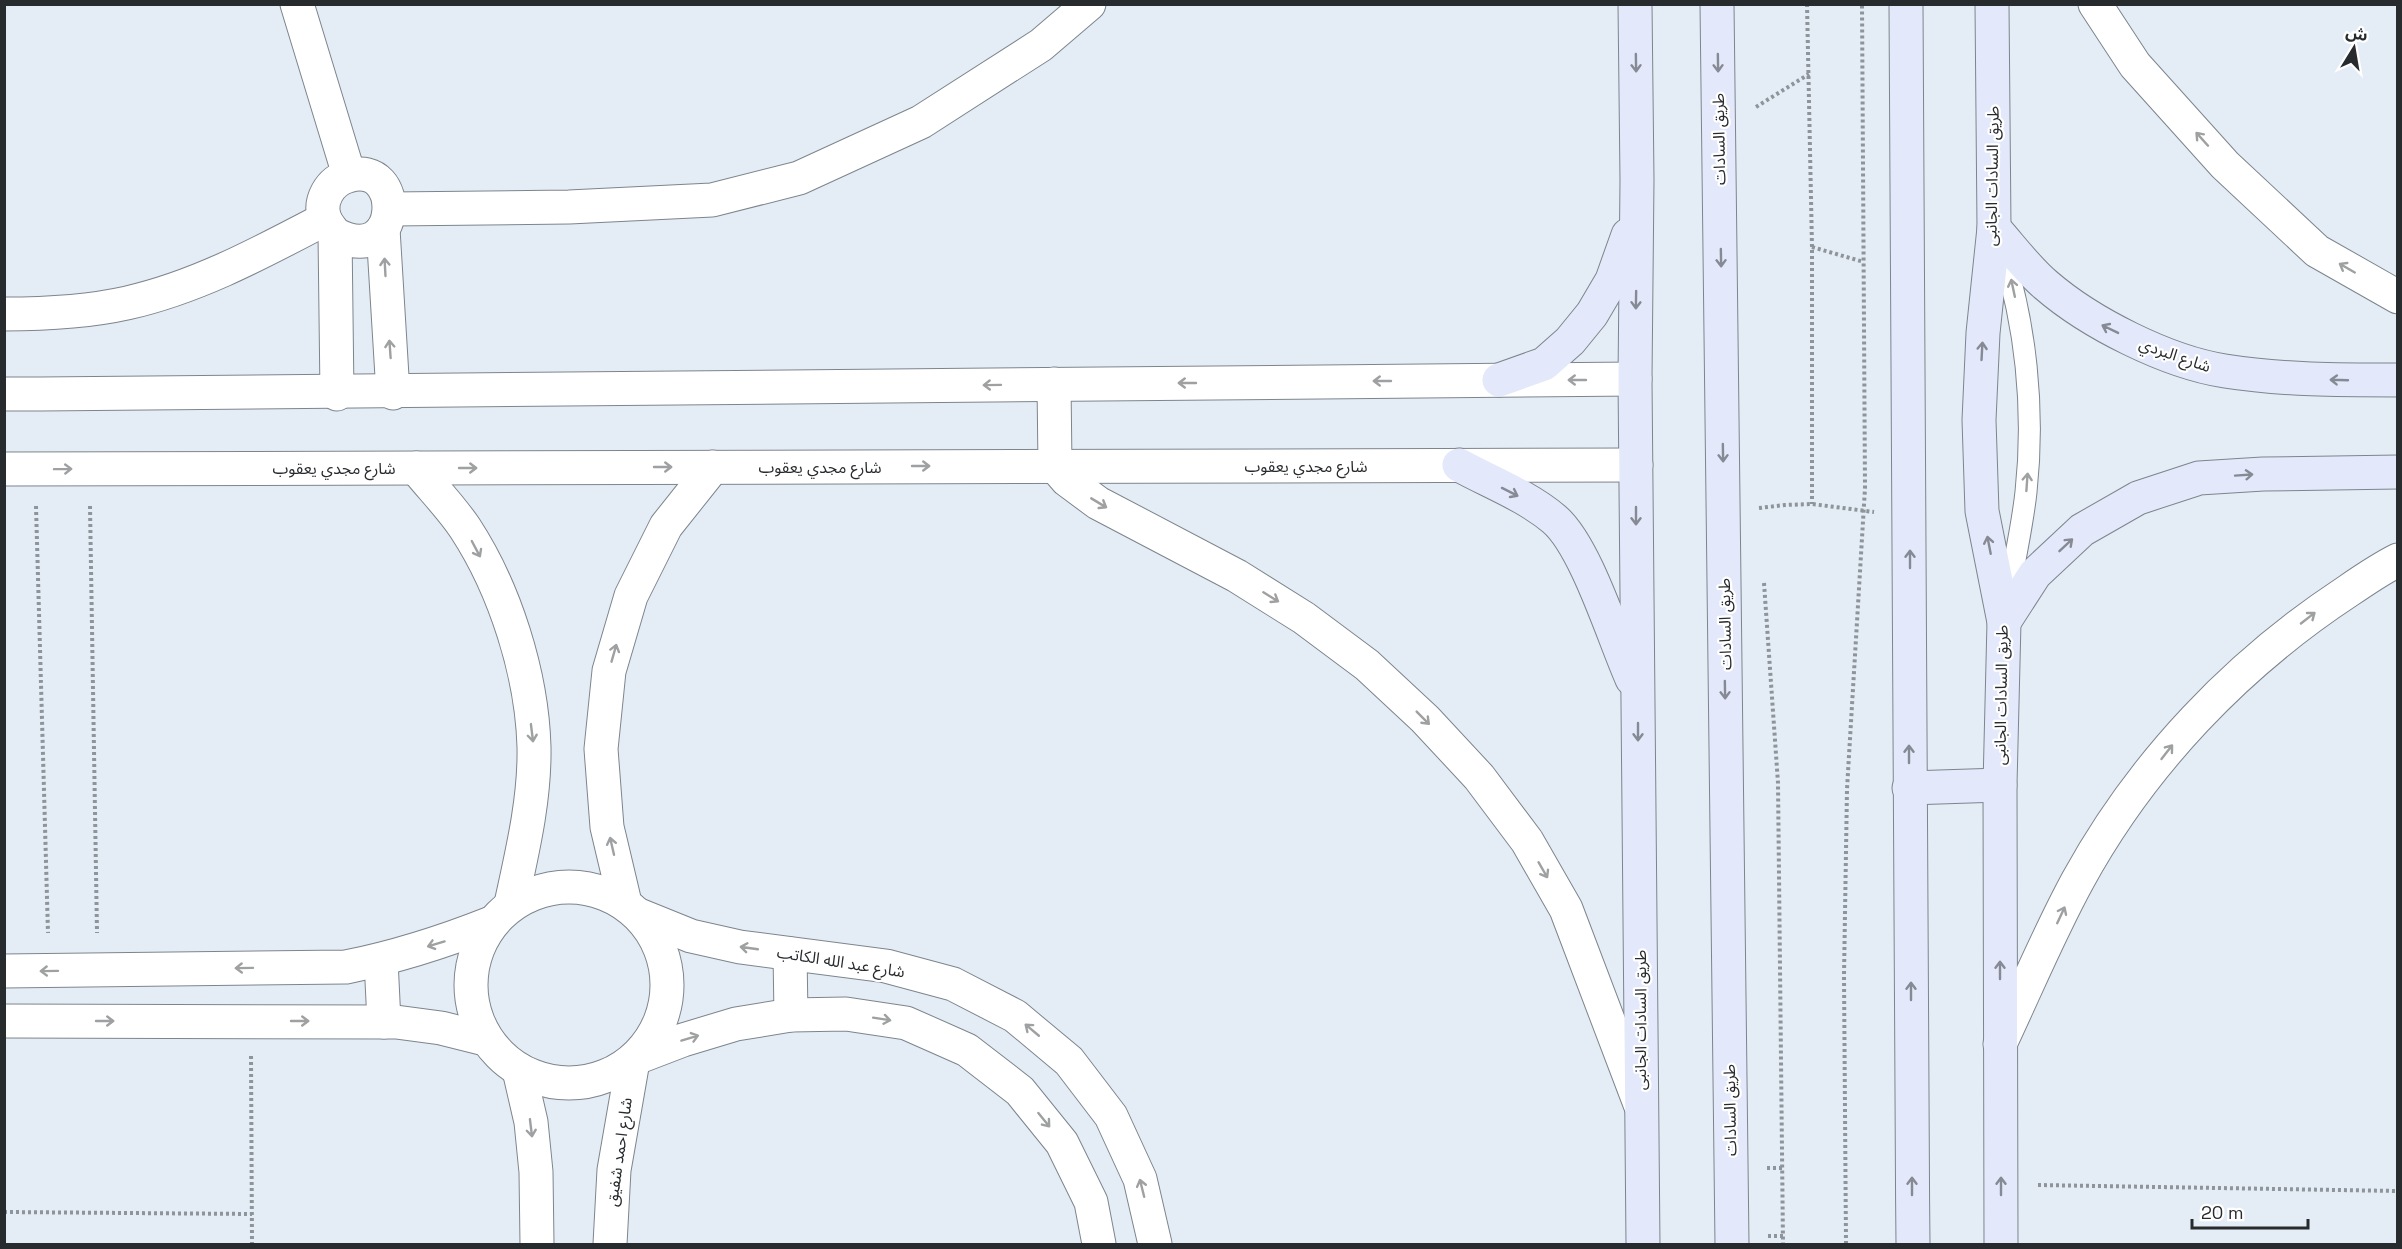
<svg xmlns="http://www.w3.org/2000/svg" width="2402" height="1249" viewBox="0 0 2402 1249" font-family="'Space Grotesk','Noto Sans Arabic',sans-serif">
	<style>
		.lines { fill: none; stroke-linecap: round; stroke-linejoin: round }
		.lane-casing { stroke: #7d858c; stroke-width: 23 }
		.street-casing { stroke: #7d858c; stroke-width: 35 }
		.secondary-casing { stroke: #7d858c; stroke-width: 35 }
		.path { stroke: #8e949a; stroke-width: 4; stroke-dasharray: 3 3; stroke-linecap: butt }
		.lane { stroke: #fff; stroke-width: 21 }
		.street { stroke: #fff; stroke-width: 33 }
		.secondary { stroke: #e3e8fb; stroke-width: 33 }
		.oneway { stroke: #868a94 }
		.oneway2 { stroke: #9ea0a1 }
		.labels { text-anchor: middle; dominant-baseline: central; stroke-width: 4.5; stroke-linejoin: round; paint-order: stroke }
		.street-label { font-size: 16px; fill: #282b2e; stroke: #fff }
	</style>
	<rect width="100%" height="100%" fill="#e4edf5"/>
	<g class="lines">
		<defs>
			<path id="lane" d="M2000,244C2026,323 2035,409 2026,492C2022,529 2013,566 2007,604"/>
			<g id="street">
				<path d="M297,4L349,175"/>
				<path d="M2095,4L2135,65L2225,165L2317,251L2398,297"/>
				<path d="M391,209L569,207L712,200L799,178L921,122L1041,45L1089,4"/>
				<path d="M383,229L393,393"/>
				<path d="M335,234C403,270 406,158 348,176C330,181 318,201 325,219C327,224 332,230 335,234L337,394"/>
				<path d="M4,314C46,314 87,312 127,303C198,287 262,252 325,219"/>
				<path d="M1054,384L1055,466L1067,480L1098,503L1237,576L1304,618L1367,665L1425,719L1479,777L1527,841L1566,909L1640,1104"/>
				<path d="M4,394C548,393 1092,383 1635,379"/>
				<path d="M416,468C432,488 451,507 465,528C505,589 532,674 534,747C535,800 522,853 511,904"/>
				<path d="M4,469L1636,465"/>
				<circle cx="569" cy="985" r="98"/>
				<path d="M625,903L607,827L601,749L609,671L631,596L666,526L713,467"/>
				<path d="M639,915L691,936L740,947L886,966L953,984L1015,1016L1069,1061L1111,1116L1140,1179L1155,1244"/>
				<path d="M790,954L791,1015"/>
				<path d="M381,960L384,1022"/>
				<path d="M4,971L346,967C396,957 443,942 491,923"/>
				<path d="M4,1021L396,1022L441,1028L485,1039"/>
				<path d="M2000,1044C2026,989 2049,933 2078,880C2142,763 2237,664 2348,591C2364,580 2380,569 2398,560"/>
				<path d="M636,1058L683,1040L736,1024L791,1015L846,1014L906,1023L967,1050L1020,1091L1062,1143L1091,1202L1099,1244"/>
				<path d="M519,1070L531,1122L536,1172L537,1244"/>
				<path d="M610,1244L614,1170L633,1061"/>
			</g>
			<g id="secondary">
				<path d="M1635,4L1637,180L1635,379L1643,1244"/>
				<path d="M1717,4L1732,1244"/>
				<path d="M1906,4C1909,418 1909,831 1913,1244"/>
				<path d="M1992,4L1994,228L1983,333L1979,420L1982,511L2004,622L2000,785L2001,1244"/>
				<path d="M1994,228C2011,247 2027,269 2046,285C2090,323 2167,362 2225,371C2282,380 2340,380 2398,380"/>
				<path d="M1499,380L1544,364L1570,341L1592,314L1612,280L1628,235"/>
				<path d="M1459,465C1490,482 1527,496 1554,519C1586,546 1614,639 1632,679"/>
				<path d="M2004,622L2035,574L2082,530L2138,498L2199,478L2263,474L2398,472"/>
				<path d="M1909,788L2000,785"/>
			</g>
		</defs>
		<use href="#lane" class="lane-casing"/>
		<use href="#street" class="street-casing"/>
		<use href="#secondary" class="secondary-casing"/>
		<g class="path">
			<path d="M1807,4L1812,247V504"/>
			<path d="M1756,107L1809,74"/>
			<path d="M1812,247L1864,262"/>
			<path d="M36,506L48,933"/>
			<path d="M90,506L97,933"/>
			<path d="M1759,508L1785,505L1812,504L1874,512"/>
			<path d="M1764,583L1778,783L1783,1244"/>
			<path d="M251,1056L252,1244"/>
			<path d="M1767,1168H1783"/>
			<path d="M2038,1185L2398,1191"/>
			<path d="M4,1212L252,1214"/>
			<path d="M1768,1236H1783"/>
			<path d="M1846,1244L1844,976L1847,789L1865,488L1862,4"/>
		</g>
		<use href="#lane" class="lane"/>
		<use href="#street" class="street"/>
		<use href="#secondary" class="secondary"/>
	</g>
	<defs><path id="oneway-shaft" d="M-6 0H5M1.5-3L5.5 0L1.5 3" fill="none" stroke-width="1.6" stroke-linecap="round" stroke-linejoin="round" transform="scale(1.5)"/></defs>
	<g class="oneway">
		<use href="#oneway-shaft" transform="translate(1636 63) rotate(89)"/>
		<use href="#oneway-shaft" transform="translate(1718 63) rotate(89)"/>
		<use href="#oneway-shaft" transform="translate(1721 258) rotate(89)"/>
		<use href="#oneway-shaft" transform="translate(1636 300) rotate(91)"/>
		<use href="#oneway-shaft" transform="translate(2110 329) rotate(-154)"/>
		<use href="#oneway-shaft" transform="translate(1982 351) rotate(-87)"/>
		<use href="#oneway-shaft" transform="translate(2339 380) rotate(-178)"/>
		<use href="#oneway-shaft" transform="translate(1723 453) rotate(89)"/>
		<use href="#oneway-shaft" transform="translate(2244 475) rotate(-4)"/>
		<use href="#oneway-shaft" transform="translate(1510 492) rotate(27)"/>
		<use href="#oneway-shaft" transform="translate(1636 516) rotate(90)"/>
		<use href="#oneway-shaft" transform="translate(1989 545) rotate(-101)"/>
		<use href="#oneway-shaft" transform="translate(2066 545) rotate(-43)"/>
		<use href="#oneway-shaft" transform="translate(1910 559) rotate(-90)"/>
		<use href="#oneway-shaft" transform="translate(1725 690) rotate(89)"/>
		<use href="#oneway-shaft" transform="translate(1638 732) rotate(90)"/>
		<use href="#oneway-shaft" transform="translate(1909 754) rotate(-90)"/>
		<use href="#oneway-shaft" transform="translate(2000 970) rotate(-90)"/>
		<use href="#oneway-shaft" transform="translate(1911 991) rotate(-90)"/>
		<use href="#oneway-shaft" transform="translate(1912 1186) rotate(-90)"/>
		<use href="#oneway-shaft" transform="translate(2001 1186) rotate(-90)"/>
	</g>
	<g class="oneway2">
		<use href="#oneway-shaft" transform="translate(2202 139) rotate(-132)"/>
		<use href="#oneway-shaft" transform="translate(385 267) rotate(-93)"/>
		<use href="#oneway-shaft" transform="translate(2347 268) rotate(-150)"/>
		<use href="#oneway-shaft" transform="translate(2013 288) rotate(-102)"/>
		<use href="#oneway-shaft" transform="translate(390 349) rotate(-94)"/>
		<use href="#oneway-shaft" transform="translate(1577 380) rotate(180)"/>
		<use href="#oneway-shaft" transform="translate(1382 381) rotate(180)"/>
		<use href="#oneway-shaft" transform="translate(1187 383) rotate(180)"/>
		<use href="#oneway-shaft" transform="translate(992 385) rotate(179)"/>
		<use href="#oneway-shaft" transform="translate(921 466)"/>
		<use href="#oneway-shaft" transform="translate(663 467)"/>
		<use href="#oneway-shaft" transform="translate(468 468)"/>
		<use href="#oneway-shaft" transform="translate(63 469) rotate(-1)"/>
		<use href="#oneway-shaft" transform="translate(2027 482) rotate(-86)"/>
		<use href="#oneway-shaft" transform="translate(1099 503) rotate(31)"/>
		<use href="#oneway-shaft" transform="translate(476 549) rotate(62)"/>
		<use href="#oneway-shaft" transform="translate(1271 597) rotate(32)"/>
		<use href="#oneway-shaft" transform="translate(2308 618) rotate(-38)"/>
		<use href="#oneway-shaft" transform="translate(614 653) rotate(-74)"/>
		<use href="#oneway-shaft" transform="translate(1423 718) rotate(45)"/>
		<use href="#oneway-shaft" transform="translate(532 733) rotate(83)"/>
		<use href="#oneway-shaft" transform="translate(2167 752) rotate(-52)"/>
		<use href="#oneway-shaft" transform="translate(612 846) rotate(-103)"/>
		<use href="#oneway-shaft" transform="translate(1543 870) rotate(60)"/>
		<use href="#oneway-shaft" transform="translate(2061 915) rotate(-65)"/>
		<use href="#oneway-shaft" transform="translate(436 944) rotate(163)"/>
		<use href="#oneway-shaft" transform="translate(749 948) rotate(-172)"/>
		<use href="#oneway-shaft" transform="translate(244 968) rotate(179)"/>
		<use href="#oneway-shaft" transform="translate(49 971) rotate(179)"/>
		<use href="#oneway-shaft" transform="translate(882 1019) rotate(9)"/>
		<use href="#oneway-shaft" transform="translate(105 1021)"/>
		<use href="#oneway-shaft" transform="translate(300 1021)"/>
		<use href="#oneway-shaft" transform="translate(1032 1030) rotate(-140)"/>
		<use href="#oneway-shaft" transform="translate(690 1038) rotate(-17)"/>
		<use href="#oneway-shaft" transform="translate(1044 1120) rotate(51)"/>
		<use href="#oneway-shaft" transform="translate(531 1128) rotate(83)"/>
		<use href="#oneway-shaft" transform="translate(1142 1188) rotate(-104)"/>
	</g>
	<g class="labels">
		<g class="street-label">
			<text transform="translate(1719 139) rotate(-91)">طريق السادات</text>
			<text transform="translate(1992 176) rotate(-89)">طريق السادات الجانبى</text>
			<text transform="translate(2175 355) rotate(19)">شارع البردي</text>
			<text x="1306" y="466">شارع مجدي يعقوب</text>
			<text x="820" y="467">شارع مجدي يعقوب</text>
			<text x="334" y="468">شارع مجدي يعقوب</text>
			<text transform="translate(1725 624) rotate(-91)">طريق السادات</text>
			<text transform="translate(2001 695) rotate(-89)">طريق السادات الجانبى</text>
			<text transform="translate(841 962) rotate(9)">شارع عبد الله الكاتب</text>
			<text transform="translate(1640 1020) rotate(-90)">طريق السادات الجانبى</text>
			<text transform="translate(1730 1110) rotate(-91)">طريق السادات</text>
			<text transform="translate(619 1152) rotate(-82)">شارع احمد شفيق</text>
		</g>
	</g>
	<rect width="2402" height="1249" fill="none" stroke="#282b2e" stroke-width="12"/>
	<g transform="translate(2354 48) rotate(11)" stroke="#ffffff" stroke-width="4.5" paint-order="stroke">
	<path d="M0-4.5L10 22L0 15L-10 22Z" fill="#282b2e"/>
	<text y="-9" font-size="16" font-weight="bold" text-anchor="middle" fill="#282b2e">ش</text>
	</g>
	<path d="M2192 1219v9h116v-9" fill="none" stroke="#282b2e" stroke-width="3"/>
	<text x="2201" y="1219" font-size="18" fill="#282b2e" stroke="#ffffff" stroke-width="4.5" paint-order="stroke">20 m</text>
</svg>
